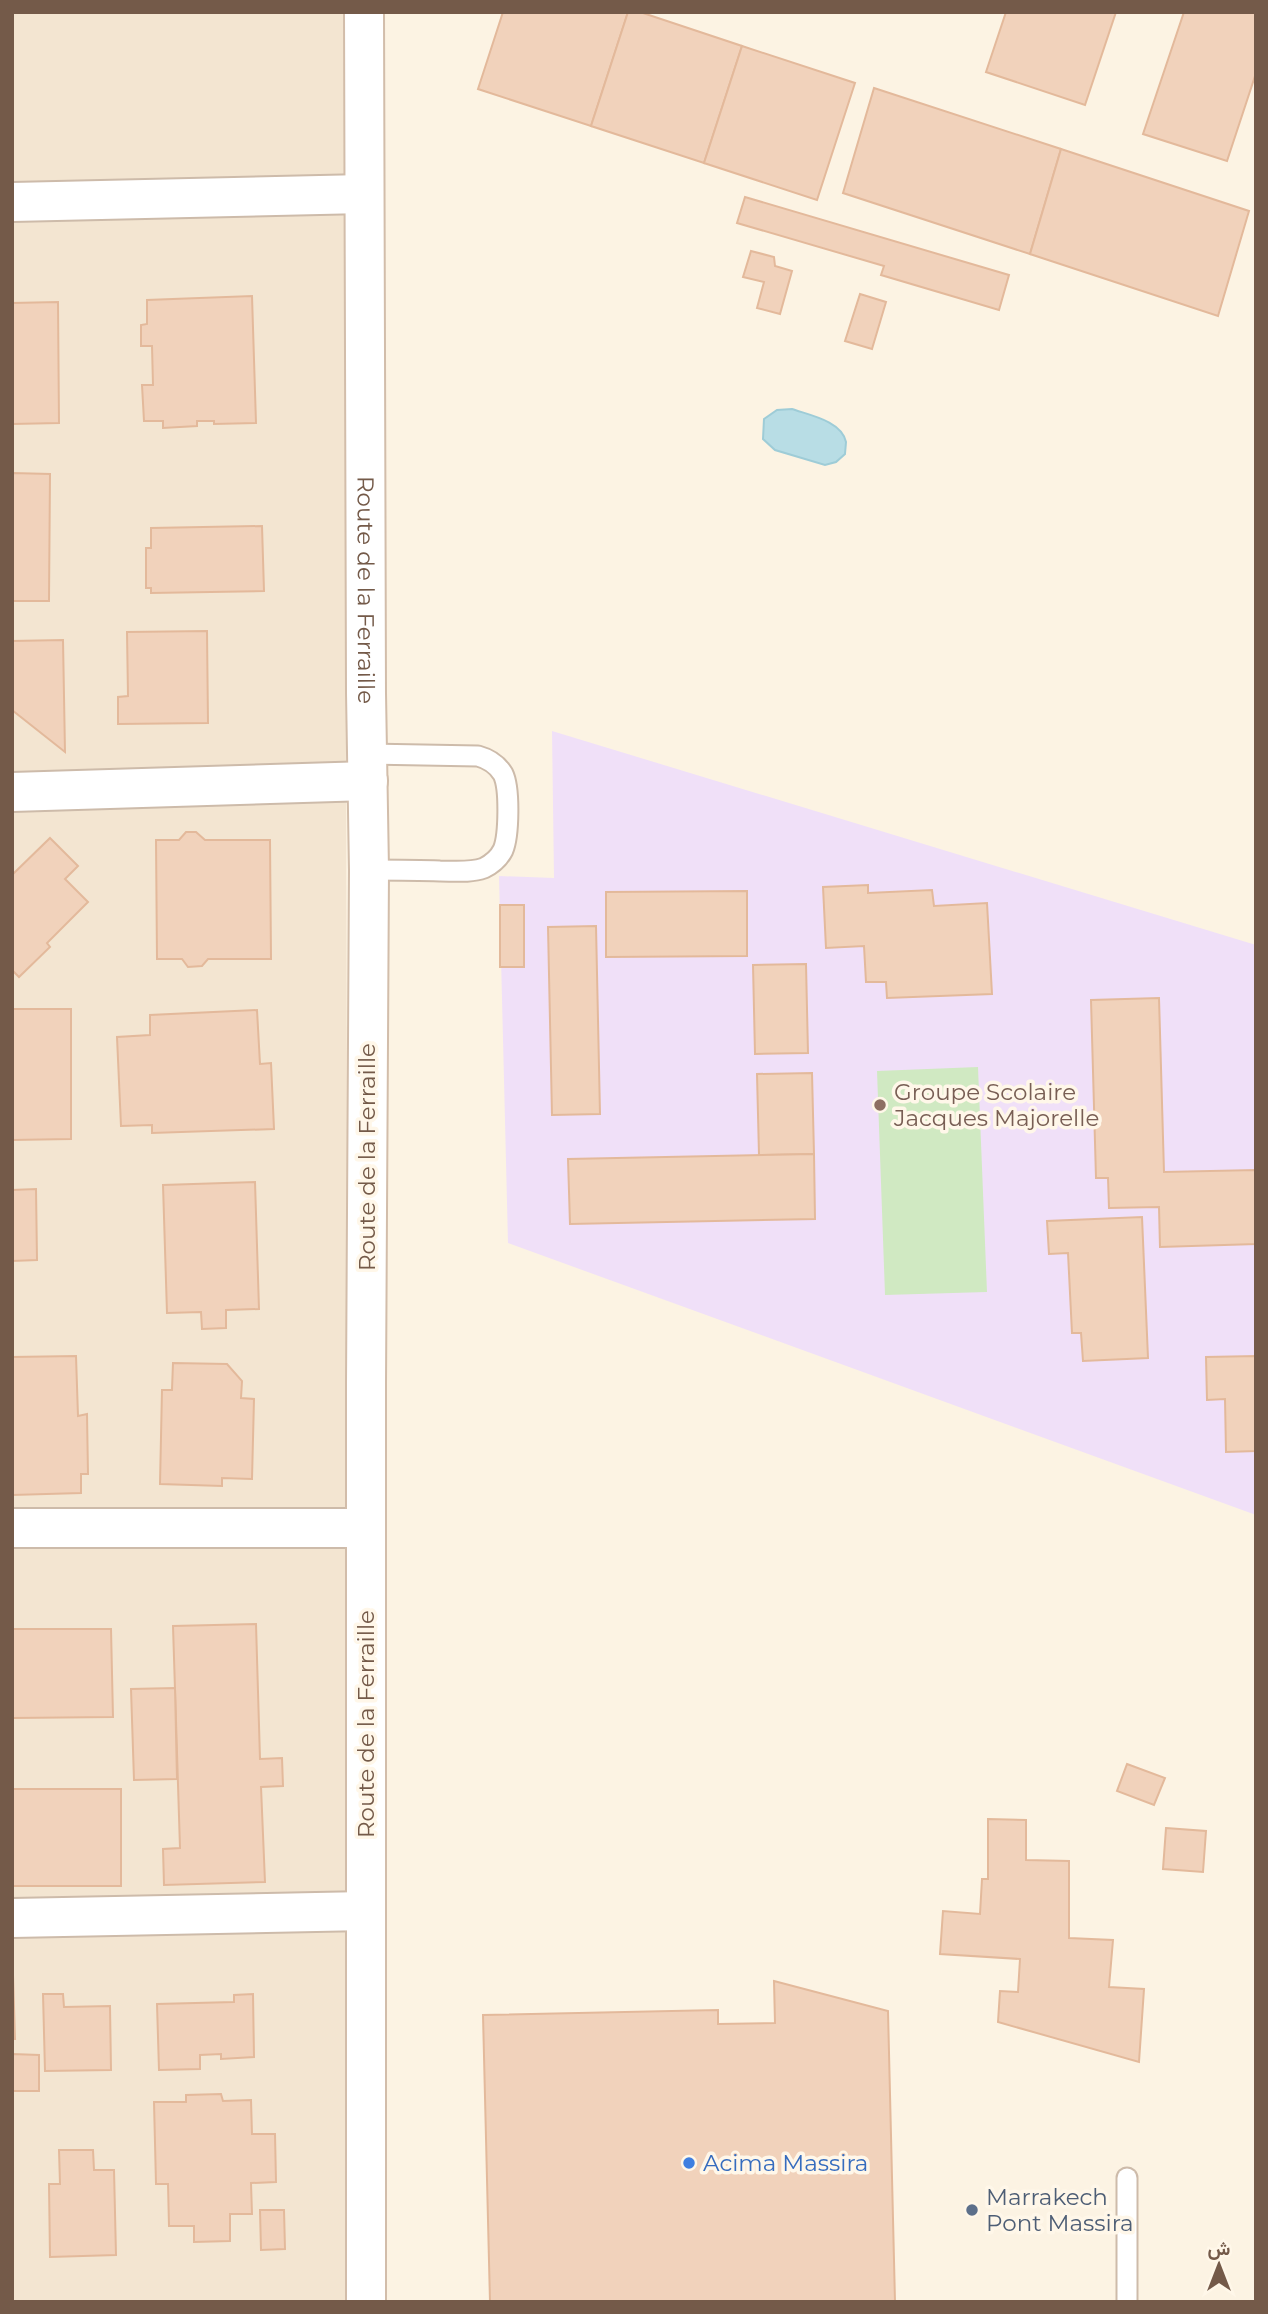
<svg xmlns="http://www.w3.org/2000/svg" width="1268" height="2314" viewBox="0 0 1268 2314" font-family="Montserrat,Vazirmatn,sans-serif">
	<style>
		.residential { fill: #f3e5d1 }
		.education { fill: #f0e0f8 }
		.green { fill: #d0e9c2 }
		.water { fill: #b8dde5; stroke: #9eccd7; stroke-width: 2 }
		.building { fill: #f1d2bb; stroke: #e3b99b; stroke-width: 2 }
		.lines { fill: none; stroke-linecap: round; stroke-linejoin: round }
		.lane-casing { stroke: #cdbbaa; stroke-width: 23 }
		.street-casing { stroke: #cdbbaa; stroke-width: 42 }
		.secondary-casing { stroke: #d2bdaa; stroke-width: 42 }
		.lane { stroke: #fff; stroke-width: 19 }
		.street { stroke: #fff; stroke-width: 38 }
		.secondary { stroke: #fff; stroke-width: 38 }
		.education-dot { fill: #8d6e63; stroke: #fff7e9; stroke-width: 2.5 }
		.shop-dot { fill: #3f7fe0; stroke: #fff7e9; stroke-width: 2.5 }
		.service-dot { fill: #5c6f8a; stroke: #fff7e9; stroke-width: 2.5 }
		.labels { text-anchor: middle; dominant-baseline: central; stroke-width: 7; stroke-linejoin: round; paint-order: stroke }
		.street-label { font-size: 23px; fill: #745a49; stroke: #fff7e9 }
		.education-label { font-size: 23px; fill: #785e54; stroke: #fff7e9; text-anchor: start }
		.shop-label { font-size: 23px; fill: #366cbe; stroke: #fff7e9; text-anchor: start }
		.service-label { font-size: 23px; fill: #4e5e75; stroke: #fff7e9; text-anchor: start }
	</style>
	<rect width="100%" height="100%" fill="#fcf3e3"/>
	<path class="residential" d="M12,12H344L350,2302H12Z"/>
	<path class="education" d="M552,731L1256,945V1515L508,1243L499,876L554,878Z"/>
	<path class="green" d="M978,1067L987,1292L885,1295L877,1071Z"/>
	<path class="water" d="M792,409C809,415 842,421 846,442C846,443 845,453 845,454L836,462L825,465L775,450L763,439L764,419L777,410Z"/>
	<g class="building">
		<path d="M503,12H628L591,126L478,89Z"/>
		<path d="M628,12H640L742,46L704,163L591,126Z"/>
		<path d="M1006,12H1116L1085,105L986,72Z"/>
		<path d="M1184,12H1256V73L1227,161L1143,134Z"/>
		<path d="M742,46L855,83L817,200L704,163Z"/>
		<path d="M874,88L1061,149L1030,254L843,193Z"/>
		<path d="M1061,149L1249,211L1218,316L1030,254Z"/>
		<path d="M745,197L1009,275L999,310L881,275L884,266L737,223Z"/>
		<path d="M751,251L774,257L775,266L792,271L780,314L757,308L764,282L743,277Z"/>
		<path d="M860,294L886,302L872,349L845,341Z"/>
		<path d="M252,296L256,423L214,424V421H197V426L163,428V421H144L142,385H153L152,346H141V325L147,324V300Z"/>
		<path d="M58,302L59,423L12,424V303Z"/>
		<path d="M12,473L50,474L49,601H12Z"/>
		<path d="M262,526L264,591L151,593V588H146V548H151V528Z"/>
		<path d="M207,631L208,723L118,724V697L128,696L127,632Z"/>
		<path d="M63,640L65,752L12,710V641Z"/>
		<path d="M186,832H196L205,840H270L271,959H208L202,966L188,967L182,959H157L156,840H179Z"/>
		<path d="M50,838L78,866L65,879L88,902L47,943L50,947L19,977L12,970V875Z"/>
		<path d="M868,885V893L932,890L934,906L987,903L992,994L887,998L886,982H866L864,946L826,948L823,887Z"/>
		<path d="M747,891V956L606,957V892Z"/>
		<rect x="500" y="905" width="24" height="62"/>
		<path d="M596,926L600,1114L552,1115L548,927Z"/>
		<path d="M806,964L808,1053L755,1054L753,965Z"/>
		<path d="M1159,998L1164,1172L1256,1170V1244L1160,1247L1159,1207L1109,1208L1108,1178H1096L1091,1000Z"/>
		<path d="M12,1009H71V1139L12,1140Z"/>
		<path d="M257,1010L260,1064L271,1063L274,1129L152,1133V1125L121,1126L117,1037L150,1035V1015Z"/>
		<path d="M812,1073L814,1154L759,1155L757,1074Z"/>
		<path d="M814,1154L815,1219L570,1224L568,1159Z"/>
		<path d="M255,1182L259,1309L226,1310V1328L202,1329L201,1312L167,1313L163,1185Z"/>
		<path d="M36,1189L37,1260L12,1261V1190Z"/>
		<path d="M1142,1217L1148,1358L1083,1361L1081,1333H1072L1068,1253L1049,1254L1047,1221Z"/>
		<path d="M76,1356L78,1416L87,1414L88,1474H81V1493L12,1495V1357Z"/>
		<path d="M1256,1356V1451L1226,1452L1225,1399L1207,1400L1206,1357Z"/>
		<path d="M173,1363L227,1364L242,1381L241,1398L254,1399L252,1479L222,1478V1486L160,1484L162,1390H172Z"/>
		<path d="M256,1624L260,1759L282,1758L283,1786L261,1787L265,1882L164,1885L163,1849L180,1848L173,1626Z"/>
		<path d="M12,1629H111L113,1717L12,1718Z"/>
		<path d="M175,1688L177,1779L134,1780L131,1689Z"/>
		<path d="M1127,1764L1165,1778L1154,1805L1117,1791Z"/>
		<rect x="12" y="1789" width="109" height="97"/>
		<path d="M988,1819L1026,1820V1860L1069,1861V1938L1113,1940L1109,1987L1144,1989L1139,2062L998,2022L1000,1991L1018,1992L1020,1959L940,1954L943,1911L980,1914L982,1879H988Z"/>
		<path d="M1166,1828L1206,1831L1203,1872L1163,1869Z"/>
		<path d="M12,1975H13L15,2039H12Z"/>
		<path d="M774,1981L888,2011L895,2302H490L483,2015L718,2010V2024L775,2023Z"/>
		<path d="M43,1994H63L64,2007L110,2006L111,2070L45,2071Z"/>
		<path d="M253,1994L254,2057L221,2059V2054L200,2055V2069L159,2070L157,2004L234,2002V1995Z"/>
		<path d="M12,2054L39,2055V2091H12Z"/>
		<path d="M221,2094L223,2101L251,2100L252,2134H275L276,2182L251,2183L252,2214H230V2241L194,2242V2226H169L168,2184H156L154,2102H186V2095Z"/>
		<path d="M59,2150H93L94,2170H114L116,2255L50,2257L49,2184H60Z"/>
		<path d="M260,2210H284L285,2249L261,2250Z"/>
	</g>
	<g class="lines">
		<defs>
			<g id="lane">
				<path d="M368,754L478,756C489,759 497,764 503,774C510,788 509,836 503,850C499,858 492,864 484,868C470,873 454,871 440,871C417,870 393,870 369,870"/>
				<path d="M1127,2178V2302"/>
			</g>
			<g id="street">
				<path d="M12,202L364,194"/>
				<path d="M12,792L368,781"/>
				<path d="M12,1528H366"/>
				<path d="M12,1918L366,1911"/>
			</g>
			<g id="secondary">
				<path id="s1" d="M364,12L366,693L369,870L366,1384V2302"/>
			</g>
		</defs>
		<use href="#lane" class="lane-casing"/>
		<use href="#street" class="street-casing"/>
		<use href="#secondary" class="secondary-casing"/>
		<use href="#lane" class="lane"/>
		<use href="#street" class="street"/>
		<use href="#secondary" class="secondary"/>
	</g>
	<circle class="education-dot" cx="880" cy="1105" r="7"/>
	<circle class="shop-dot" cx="689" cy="2163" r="7"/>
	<circle class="service-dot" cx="972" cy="2210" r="7"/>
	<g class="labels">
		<g class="street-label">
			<text stroke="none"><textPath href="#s1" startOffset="578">Route de la Ferraille</textPath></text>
			<text transform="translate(367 1157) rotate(-90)">Route de la Ferraille</text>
			<text transform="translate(366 1724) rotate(-90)">Route de la Ferraille</text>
		</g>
		<g class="education-label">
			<text x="894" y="1092">Groupe Scolaire<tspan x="894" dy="26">Jacques Majorelle</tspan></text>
		</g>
		<g class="shop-label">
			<text x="703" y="2163">Acima Massira</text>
		</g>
		<g class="service-label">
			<text x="986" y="2197">Marrakech<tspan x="986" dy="26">Pont Massira</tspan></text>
		</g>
	</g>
	<rect width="1268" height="2314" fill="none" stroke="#745a49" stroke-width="28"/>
	<g transform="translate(1219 2265)" stroke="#fff7e9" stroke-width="5" paint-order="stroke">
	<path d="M0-5L12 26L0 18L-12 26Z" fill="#745a49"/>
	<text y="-10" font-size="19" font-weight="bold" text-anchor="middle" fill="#745a49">ش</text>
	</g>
</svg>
